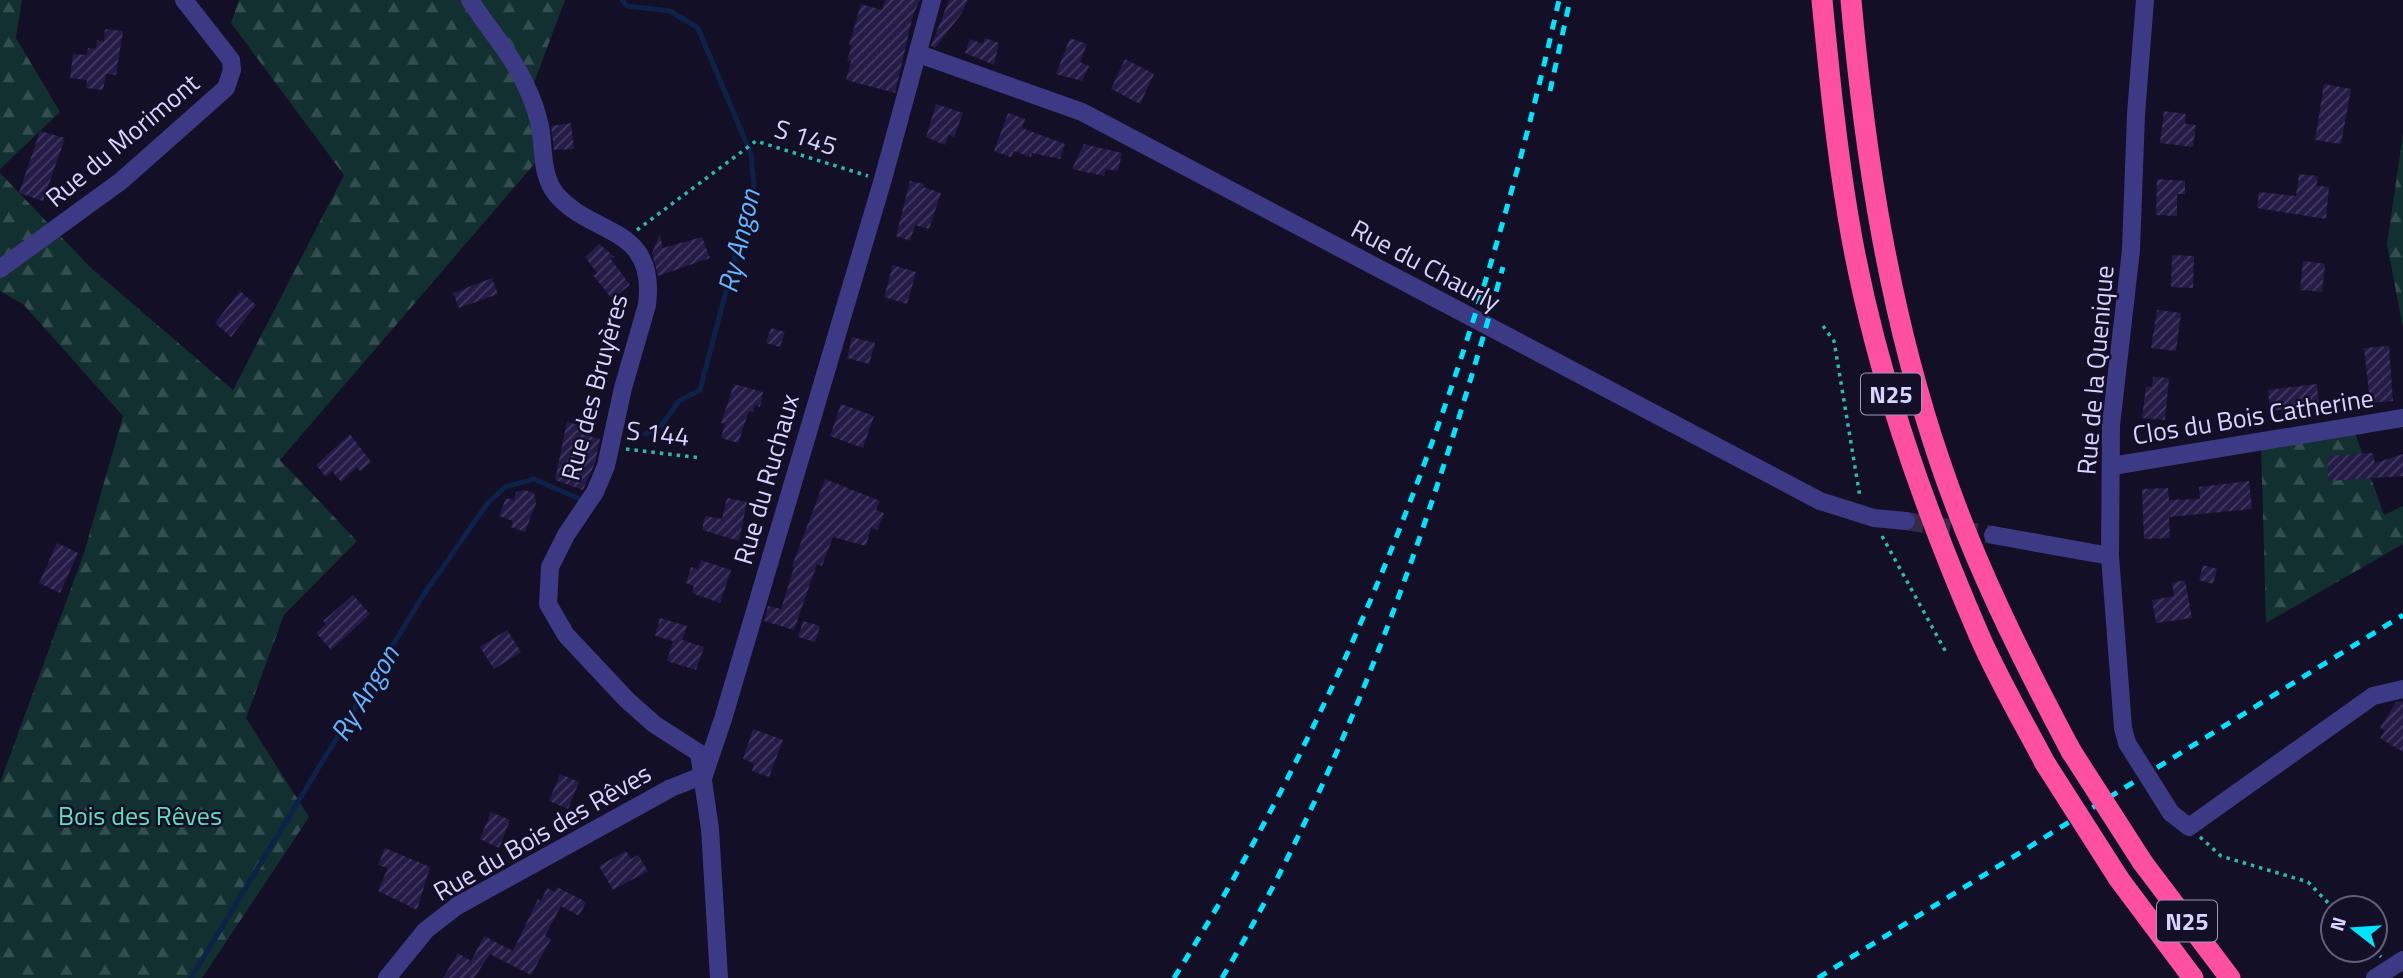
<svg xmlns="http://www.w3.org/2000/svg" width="2403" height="978" viewBox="0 0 2403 978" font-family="'Titillium Web',sans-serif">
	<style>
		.forest { fill: url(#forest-firs) }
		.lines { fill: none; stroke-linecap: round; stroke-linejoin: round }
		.stream { stroke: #0c2248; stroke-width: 5 }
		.building { fill: url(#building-hatch) }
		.minor-tunnel { stroke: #312d47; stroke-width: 18; stroke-dasharray: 18 9; stroke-linecap: butt }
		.path { stroke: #2fb8b0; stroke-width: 3.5; stroke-dasharray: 3.5 5; stroke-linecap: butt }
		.minor { stroke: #3d3a85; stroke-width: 18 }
		.highway { stroke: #ff4fa3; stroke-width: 21 }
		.rail { stroke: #00e5ff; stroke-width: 5; stroke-dasharray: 10 9; stroke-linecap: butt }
		.minor-bridge { stroke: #3d3a85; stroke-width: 18 }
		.highway-bridge { stroke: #ff4fa3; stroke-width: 21 }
		.labels { text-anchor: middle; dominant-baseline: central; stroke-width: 5; stroke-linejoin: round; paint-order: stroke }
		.shield { fill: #130f26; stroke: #9e99be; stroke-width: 2 }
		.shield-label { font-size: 24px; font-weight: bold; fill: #d9d4ff }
		.street-label { font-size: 26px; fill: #d9d4ff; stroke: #130f26 }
		.park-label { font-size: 26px; fill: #5fe0c0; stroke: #130f26 }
		.water-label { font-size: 28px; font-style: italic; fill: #62b6ff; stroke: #130f26 }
	</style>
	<defs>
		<pattern id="forest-firs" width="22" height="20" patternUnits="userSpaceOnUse" patternTransform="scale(1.75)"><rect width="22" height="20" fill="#12302f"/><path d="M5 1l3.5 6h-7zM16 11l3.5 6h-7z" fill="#344d4e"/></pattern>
		<pattern id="building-hatch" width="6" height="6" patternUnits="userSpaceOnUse" patternTransform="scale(1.75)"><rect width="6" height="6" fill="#241b47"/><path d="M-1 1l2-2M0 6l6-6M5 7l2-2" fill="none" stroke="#433b63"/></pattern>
	</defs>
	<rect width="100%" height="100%" fill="#130f26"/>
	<g class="forest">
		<path d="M0,0H22L16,38L60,112L0,169Z"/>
		<path d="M239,0H565L532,88L536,162L280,460L357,541L284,615L246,718L309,817L202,978H0V783L84,553L123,416L24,305L0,291V173L90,267L233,390L344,175L231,23Z"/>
		<path d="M2403,134V328L2387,244Z"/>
		<path d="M2354,430L2384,515L2403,506V544L2266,623L2261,443Z"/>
	</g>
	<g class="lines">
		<g class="stream">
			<path d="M622,0L627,6L670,11L698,28L751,154L754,185L700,390L679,401L661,426L645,434"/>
			<path d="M191,978L424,594L487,504L505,487L534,479L582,500"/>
		</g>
	</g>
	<g class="building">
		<path d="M885,0H920L913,15L895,93L846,80L851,61L847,60L852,45H849L861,4L882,10Z"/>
		<path d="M949,0H968L962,13L935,48L931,46Z"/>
		<path d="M105,29L123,31L116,75L106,74L103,90L86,88L87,80L70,78L73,54L87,55L88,48L96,49L97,40L104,41Z"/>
		<path d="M985,38L999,43L994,65L965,53L970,39L983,44Z"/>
		<path d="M1070,38L1087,44L1080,62L1089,66L1082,81L1056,74Z"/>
		<path d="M1125,59L1154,74L1140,104L1111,89Z"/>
		<path d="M2324,84L2351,89L2341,144L2315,140Z"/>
		<path d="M936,104L963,113L954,137L949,135L945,145L926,137Z"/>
		<path d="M2164,111L2186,114L2185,124L2196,125L2193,147L2160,143Z"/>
		<path d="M1008,113L1025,119L1022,128L1065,144L1060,159L1032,153L1031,157L1014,151L1011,157L994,151Z"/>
		<path d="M571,123L574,149L554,150L551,126Z"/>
		<path d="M40,131L65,138L43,201L19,193Z"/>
		<path d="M1084,144L1122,153L1118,171L1106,169L1104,176L1072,169Z"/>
		<path d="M2299,174L2318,176L2316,186L2329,187L2326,219L2257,208L2259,192L2296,196Z"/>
		<path d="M2157,179L2185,181V194H2177V216L2156,215Z"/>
		<path d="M910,181L924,184L923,187L941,193L929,229L915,225L910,241L896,236Z"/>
		<path d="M660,234L663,248L702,237L710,258L658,276L652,253Z"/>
		<path d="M599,244L615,257L610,258L630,285L612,299L593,275L597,273L585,257Z"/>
		<path d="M2172,255L2194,256L2193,288L2171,287Z"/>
		<path d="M2303,261L2325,264L2322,292L2300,290Z"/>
		<path d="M893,265L916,272L907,304L884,297Z"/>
		<path d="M492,278L498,294L459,308L453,293Z"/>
		<path d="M240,291L256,305L231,337L215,323Z"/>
		<path d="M2157,310L2181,313L2176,351L2151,348Z"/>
		<path d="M771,328L785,332L780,347L766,343Z"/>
		<path d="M852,337L875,343L869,364L847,358Z"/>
		<path d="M2389,346L2393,401L2370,403L2364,348Z"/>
		<path d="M2153,377L2169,378L2165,420L2142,418L2146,386L2152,387Z"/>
		<path d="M734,384L763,392L760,407L755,405L753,412L749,411L738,443L721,438L725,424L721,423Z"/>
		<path d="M2317,384L2319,406L2270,411L2268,390Z"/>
		<path d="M841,404L874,416L863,448L830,436Z"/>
		<path d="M567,422L583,426L582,434L600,439L595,463L583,490L555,480Z"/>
		<path d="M350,434L371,462L360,471L357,467L341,482L332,471L326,477L316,465Z"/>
		<path d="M2373,453L2375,463L2403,454V476L2328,481L2327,456Z"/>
		<path d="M825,479L880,501L876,510L884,513L877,530L871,528L866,546L833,537L822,566L817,564L794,630L764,621L768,606L781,609L794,567L792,566Z"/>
		<path d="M2249,481L2252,509L2169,517L2170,538L2144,539L2142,489L2168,488L2169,500L2200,499L2199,487Z"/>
		<path d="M524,490L534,493L536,503L525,532L511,527L513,521L499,516L506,498L514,500L516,492Z"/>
		<path d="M727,498L747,502L739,541L702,530L705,516L722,519Z"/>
		<path d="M57,543L78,553L60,593L39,583Z"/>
		<path d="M701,560L731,570L720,603L692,593L694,586L686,583L691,567L698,569Z"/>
		<path d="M2203,565L2217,569L2213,584L2199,580Z"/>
		<path d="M2185,580L2192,618L2156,623L2152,600L2174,596L2172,583Z"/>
		<path d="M353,595L370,614L331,650L316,633L326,624L323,621Z"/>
		<path d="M660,618L687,626L682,640L704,647L696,670L667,661L673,641L655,636Z"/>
		<path d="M803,621L820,626L815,642L798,637Z"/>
		<path d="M507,630L521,652L494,669L480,647Z"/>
		<path d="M2403,701V752L2380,738L2385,731L2380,728L2396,702Z"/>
		<path d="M753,729L783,740L769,777L752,771L754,763L743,759Z"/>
		<path d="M560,774L579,782L568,809L549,801Z"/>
		<path d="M491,812L510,820L499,848L480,839Z"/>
		<path d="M385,848L430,867L417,910L378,891L388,868L378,865Z"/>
		<path d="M626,851L631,859L638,855L648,871L613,890L599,866Z"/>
		<path d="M557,887L586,902L579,916L561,906L545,936L551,939L531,975L490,954L474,978H443L458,953L471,961L484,936L513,951L538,899L541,901L547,888L555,892Z"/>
	</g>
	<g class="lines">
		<path class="minor-tunnel" d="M1906,521L1993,535"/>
		<g class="path">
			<path d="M637,230L756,141L868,176"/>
			<path d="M1823,326L1834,341L1860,497"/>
			<path d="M626,449L702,458"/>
			<path d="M1882,536L1947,654"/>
			<path d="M2200,837L2221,856L2308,882L2333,908"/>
			<path d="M2374,950L2381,957"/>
		</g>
		<g class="minor">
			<path d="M470,0C488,29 512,54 526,86C532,98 537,113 540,126C544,148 541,176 556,194C592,237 657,224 647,305L623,388L606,466L595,492L566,535L550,567L548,604L566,635L627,700L654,724L699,753L710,829L719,978"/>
			<path d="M919,54L1082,112L1820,501L1874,518L1906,521"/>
			<path d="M0,269L121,181L226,88L232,70L231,60L184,0"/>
			<path d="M2112,466L2403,418"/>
			<path d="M1993,535L2110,556"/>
			<path d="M2127,743L2123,728L2110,556L2111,425L2131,250L2136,114L2145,0"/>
			<path d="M704,775L723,719L883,179L932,0"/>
			<path d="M2171,813L2189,827L2373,696L2403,689"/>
			<path d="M387,978L426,930L457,906L671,788L704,775"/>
			<path d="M2375,978L2403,960"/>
		</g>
		<g class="highway">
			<path d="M1822,0C1829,72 1836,144 1848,216C1872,361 1921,501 1979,635C1998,679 2023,721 2045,763"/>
			<path d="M1851,0C1865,157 1889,312 1940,462C1974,563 2021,657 2071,751"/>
			<path d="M2143,863L2230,978"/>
			<path d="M2119,879L2193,978"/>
		</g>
		<g class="rail">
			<path d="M1550,91L1570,0"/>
			<path d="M1174,978C1363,679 1482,344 1559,0"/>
			<path d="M1222,978C1349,766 1437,505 1503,267"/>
			<path d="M1818,978L2403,615"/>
		</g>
		<path class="minor-bridge" d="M2127,743L2171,813"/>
		<g class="highway-bridge">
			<path d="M2071,751L2143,863"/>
			<path d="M2045,763L2119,879"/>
		</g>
	</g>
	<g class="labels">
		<g class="shield">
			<rect x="1861" y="373.5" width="60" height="41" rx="5"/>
			<rect x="2157" y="900.5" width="60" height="41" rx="5"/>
		</g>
		<g class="shield-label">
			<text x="1891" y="394">N25</text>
			<text x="2187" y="921">N25</text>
		</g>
		<g class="street-label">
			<text transform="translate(806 137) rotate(18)">S 145</text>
			<text transform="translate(122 140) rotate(-40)">Rue du Morimont</text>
			<text transform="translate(1426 265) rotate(28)">Rue du Chaurly</text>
			<text transform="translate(2095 370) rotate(-85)">Rue de la Quenique</text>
			<text transform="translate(594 387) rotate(-75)">Rue des Bruyères</text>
			<text transform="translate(2253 416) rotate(-9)">Clos du Bois Catherine</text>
			<text transform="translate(658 433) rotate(6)">S 144</text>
			<text transform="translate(766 479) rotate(-74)">Rue du Ruchaux</text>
			<text transform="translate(542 832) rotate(-30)">Rue du Bois des Rêves</text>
		</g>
		<g class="park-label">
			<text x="140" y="815">Bois des Rêves</text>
		</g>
		<g class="water-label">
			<text transform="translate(738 241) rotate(-77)">Ry Angon</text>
			<text transform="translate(364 693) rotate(-59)">Ry Angon</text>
		</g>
	</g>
	<g transform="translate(2354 929) rotate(287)"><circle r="33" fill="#130f26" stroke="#625e7d" stroke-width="2"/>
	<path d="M0-5L12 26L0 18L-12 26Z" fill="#00e5ff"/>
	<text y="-10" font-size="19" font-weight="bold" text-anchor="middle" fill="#d9d4ff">N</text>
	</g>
</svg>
